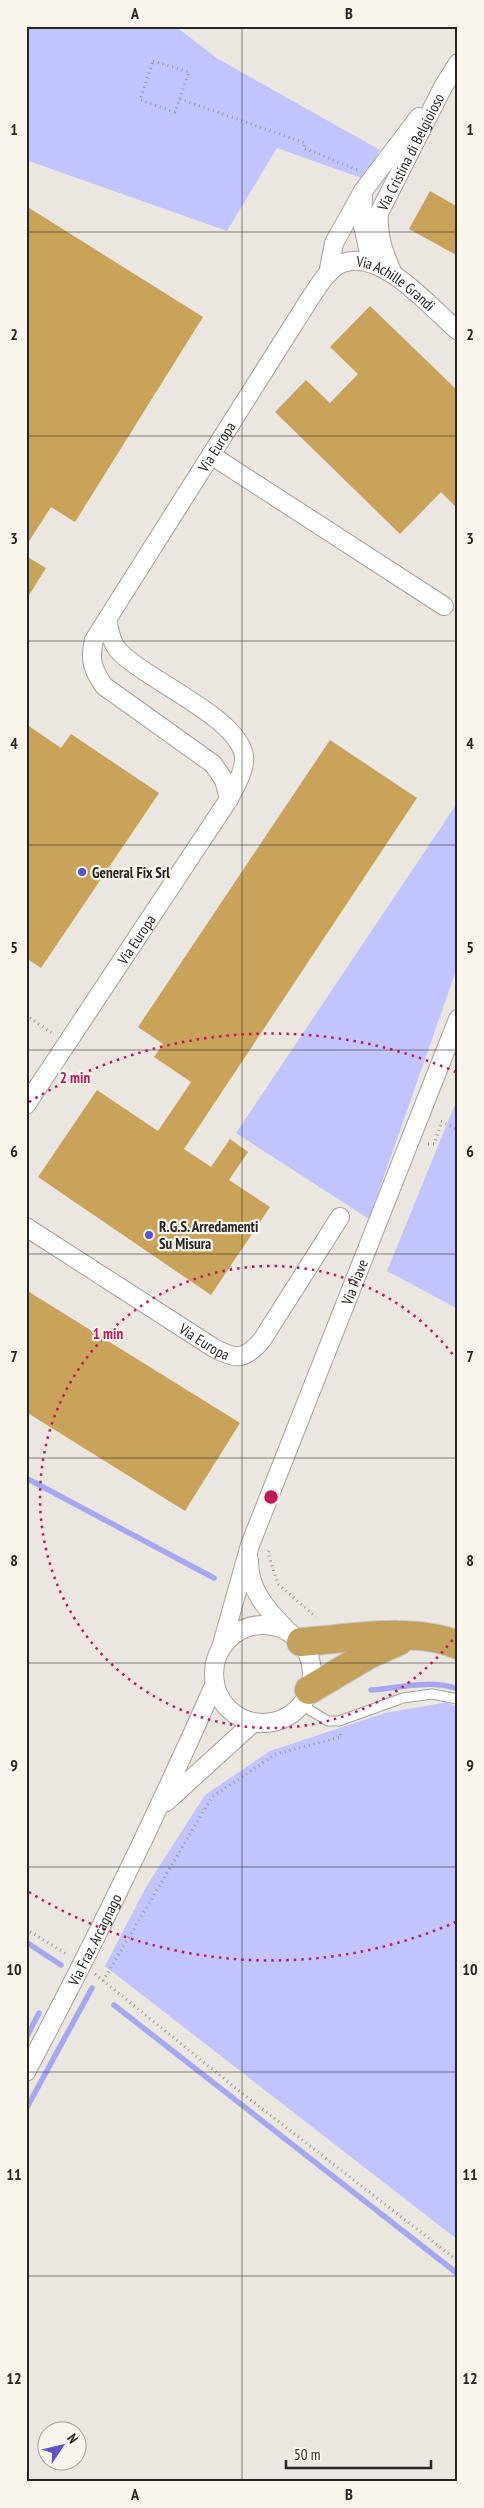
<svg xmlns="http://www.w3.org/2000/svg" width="484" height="2508" viewBox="0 0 484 2508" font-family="'PT Sans Narrow',sans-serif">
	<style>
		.green { fill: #c1c4fe }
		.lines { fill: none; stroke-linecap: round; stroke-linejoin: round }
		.stream { stroke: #a6a8ef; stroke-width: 5.5 }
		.building { fill: #caa35a }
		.service-casing { stroke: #a6a29c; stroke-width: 11 }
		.minor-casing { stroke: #a6a29c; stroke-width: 20 }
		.trunk-casing { stroke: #c7c7c6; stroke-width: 30 }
		.path { stroke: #999791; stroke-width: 3; stroke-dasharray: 1 4; stroke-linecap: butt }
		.service { stroke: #fff; stroke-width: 9 }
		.minor { stroke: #fff; stroke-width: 18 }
		.trunk { stroke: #c4a25b; stroke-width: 28 }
		.grid { fill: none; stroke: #272623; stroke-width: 1; stroke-opacity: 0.55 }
		.ring { fill: none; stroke: #c2185b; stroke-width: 2.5; stroke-dasharray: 2.5 5 }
		.poi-dot { fill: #5f53cc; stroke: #f9f5ed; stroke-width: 2 }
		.labels { text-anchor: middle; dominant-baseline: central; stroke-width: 4.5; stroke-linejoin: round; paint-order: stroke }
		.street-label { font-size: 15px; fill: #272623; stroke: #f9f5ed }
		.poi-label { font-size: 15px; font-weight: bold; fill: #272623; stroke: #f9f5ed; text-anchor: start }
		.centre { fill: #c2185b; stroke: #f9f5ed; stroke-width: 2.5 }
		.ring-label { font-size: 15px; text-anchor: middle; font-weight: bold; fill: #c2185b; stroke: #f9f5ed; stroke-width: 4.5; stroke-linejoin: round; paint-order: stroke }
		.neatline { fill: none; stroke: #272623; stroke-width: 2 }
		.grid-label { font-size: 16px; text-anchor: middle; font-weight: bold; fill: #272623 }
	</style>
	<rect width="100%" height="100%" fill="#ebe7e0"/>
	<g class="green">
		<path d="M26,26H175L218,59L380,150L364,179L277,148L227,231L26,160Z"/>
		<path d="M458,802V965L369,1219L236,1133Z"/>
		<path d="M458,1097V1309L387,1271Z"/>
		<path d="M448,1702L458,1708V2240L105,1966L146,1887L205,1795L270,1751L385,1713Z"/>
	</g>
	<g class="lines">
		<g class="stream">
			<path d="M26,1478L214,1578"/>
			<path d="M371,1690C399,1688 430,1679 458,1689"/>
			<path d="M26,1942L61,1965"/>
			<path d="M114,2005L458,2274"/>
			<path d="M26,2038L39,2013"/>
			<path d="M26,2109L92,1988"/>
		</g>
	</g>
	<g class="building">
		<path d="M430,191L458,207V256L409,229Z"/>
		<path d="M26,206L203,317L75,522L51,507L26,546Z"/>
		<path d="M370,306L458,391V509L441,492L400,534L275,412L306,380L330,403L358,374L330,347Z"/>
		<path d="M26,556L46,568L26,600Z"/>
		<path d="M26,724L61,748L71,734L159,793L41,968L26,958Z"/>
		<path d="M330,740L417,798L184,1149L211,1167L230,1139L248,1152L229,1180L270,1207L211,1295L38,1177L97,1090L158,1131L191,1082L154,1057L163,1044L138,1027Z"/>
		<path d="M26,1290L240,1423L185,1511L26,1412Z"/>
	</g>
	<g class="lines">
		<defs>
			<path id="service" d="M301,1705L328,1721H339L403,1698L432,1694L458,1699"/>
			<g id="minor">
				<path d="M363,196L362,221L371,262"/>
				<path d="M328,274L334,243L363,191L419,117"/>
				<path id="s1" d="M393,274C384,253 377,236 379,213L443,87L458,63"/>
				<path d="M211,455L444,606"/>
				<path id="s2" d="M229,799L224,780L213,764L104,686C93,670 89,660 94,640L309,300C318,287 328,268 343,263C381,248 431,308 458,331"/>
				<path id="s3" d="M26,1105L229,799C234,788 246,770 244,756C238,716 144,680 117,649C111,642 109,628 107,620"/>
				<path id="s4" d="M26,1227L214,1348C236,1360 245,1360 262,1340L340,1217"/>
				<path d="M249,1560C248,1589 267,1610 286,1629"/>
				<circle cx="263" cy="1674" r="49"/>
				<path id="s5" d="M221,1648L250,1545L458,1019"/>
				<path d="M166,1802L254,1722"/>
				<path id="s6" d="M26,2072C94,1944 157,1815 215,1683"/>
			</g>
			<g id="trunk">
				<path d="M301,1642C348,1639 413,1626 458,1645"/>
				<path d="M309,1690L368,1655L399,1641"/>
			</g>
		</defs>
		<use href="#service" class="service-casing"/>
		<use href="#minor" class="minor-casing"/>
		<use href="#trunk" class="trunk-casing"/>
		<g class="path">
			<path d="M153,61L189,72L175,112L140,100Z"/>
			<path d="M180,99L305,143L303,148L358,170"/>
			<path d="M26,1015L53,1034"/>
			<path d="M441,1121L458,1130"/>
			<path d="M428,1144H434L442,1122"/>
			<path d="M269,1551L268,1553L278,1584L316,1617"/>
			<path d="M26,1929L68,1955"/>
			<path d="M95,1974L238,2090L458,2261"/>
			<path d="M103,1981L212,1797L276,1754L341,1737L340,1733"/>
		</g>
		<use href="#service" class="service"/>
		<use href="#minor" class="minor"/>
		<use href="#trunk" class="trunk"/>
	</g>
	<path class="grid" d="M242,26V2482M26,232H458M26,436H458M26,641H458M26,845H458M26,1050H458M26,1254H458M26,1458H458M26,1663H458M26,1867H458M26,2072H458M26,2276H458"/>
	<g class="ring">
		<path d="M457 1634A231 231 0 1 1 457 1360"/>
		<path d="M456 1922A463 463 0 0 1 29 1892M29 1102A463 463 0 0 1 456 1072"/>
	</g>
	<g class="poi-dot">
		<circle cx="82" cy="872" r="5"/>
		<circle cx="149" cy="1235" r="5"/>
	</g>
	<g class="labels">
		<g class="street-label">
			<text stroke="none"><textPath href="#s1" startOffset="132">Via Cristina di Belgioioso</textPath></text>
			<text stroke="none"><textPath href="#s2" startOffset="735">Via Achille Grandi</textPath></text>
			<text stroke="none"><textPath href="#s2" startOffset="451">Via Europa</textPath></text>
			<text stroke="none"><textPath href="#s3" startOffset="199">Via Europa</textPath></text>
			<text stroke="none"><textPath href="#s5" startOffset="390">Via Piave</textPath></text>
			<text stroke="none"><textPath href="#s4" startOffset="212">Via Europa</textPath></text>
			<text stroke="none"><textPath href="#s6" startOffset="149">Via Fraz. Arcagnago</textPath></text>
		</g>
		<g class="poi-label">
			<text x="92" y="872">General Fix Srl</text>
			<text x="159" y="1226">R.G.S. Arredamenti<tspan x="159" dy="17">Su Misura</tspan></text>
		</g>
	</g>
	<circle cx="271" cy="1497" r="8" class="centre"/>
	<g class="ring-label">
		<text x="75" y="1083">2 min</text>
		<text x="108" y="1339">1 min</text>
	</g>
	<rect width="484" height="2508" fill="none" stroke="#f9f5ed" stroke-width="55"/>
	<g transform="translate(62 2446) rotate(55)"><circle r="24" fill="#f9f5ed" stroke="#a5a29c"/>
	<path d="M0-4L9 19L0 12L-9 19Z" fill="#5f53cc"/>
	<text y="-8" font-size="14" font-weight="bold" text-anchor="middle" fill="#272623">N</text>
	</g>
	<path d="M286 2460v8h145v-8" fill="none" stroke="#272623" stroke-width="2.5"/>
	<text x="294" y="2460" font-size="15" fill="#272623" stroke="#f9f5ed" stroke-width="4" paint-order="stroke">50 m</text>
	<rect x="28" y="28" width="428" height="2452" class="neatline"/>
	<g class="grid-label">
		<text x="135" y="19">A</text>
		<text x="349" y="19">B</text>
		<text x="14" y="135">1</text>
		<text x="470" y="135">1</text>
		<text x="14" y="340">2</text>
		<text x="470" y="340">2</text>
		<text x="14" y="544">3</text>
		<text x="470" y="544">3</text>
		<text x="14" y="749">4</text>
		<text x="470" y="749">4</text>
		<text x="14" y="953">5</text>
		<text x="470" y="953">5</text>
		<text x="14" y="1157">6</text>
		<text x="470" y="1157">6</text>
		<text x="14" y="1362">7</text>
		<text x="470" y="1362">7</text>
		<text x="14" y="1566">8</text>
		<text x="470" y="1566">8</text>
		<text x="14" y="1771">9</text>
		<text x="470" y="1771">9</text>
		<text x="14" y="1975">10</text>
		<text x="470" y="1975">10</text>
		<text x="14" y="2180">11</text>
		<text x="470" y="2180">11</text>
		<text x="14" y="2384">12</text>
		<text x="470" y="2384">12</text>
		<text x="135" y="2500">A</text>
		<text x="349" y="2500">B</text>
	</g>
</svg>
